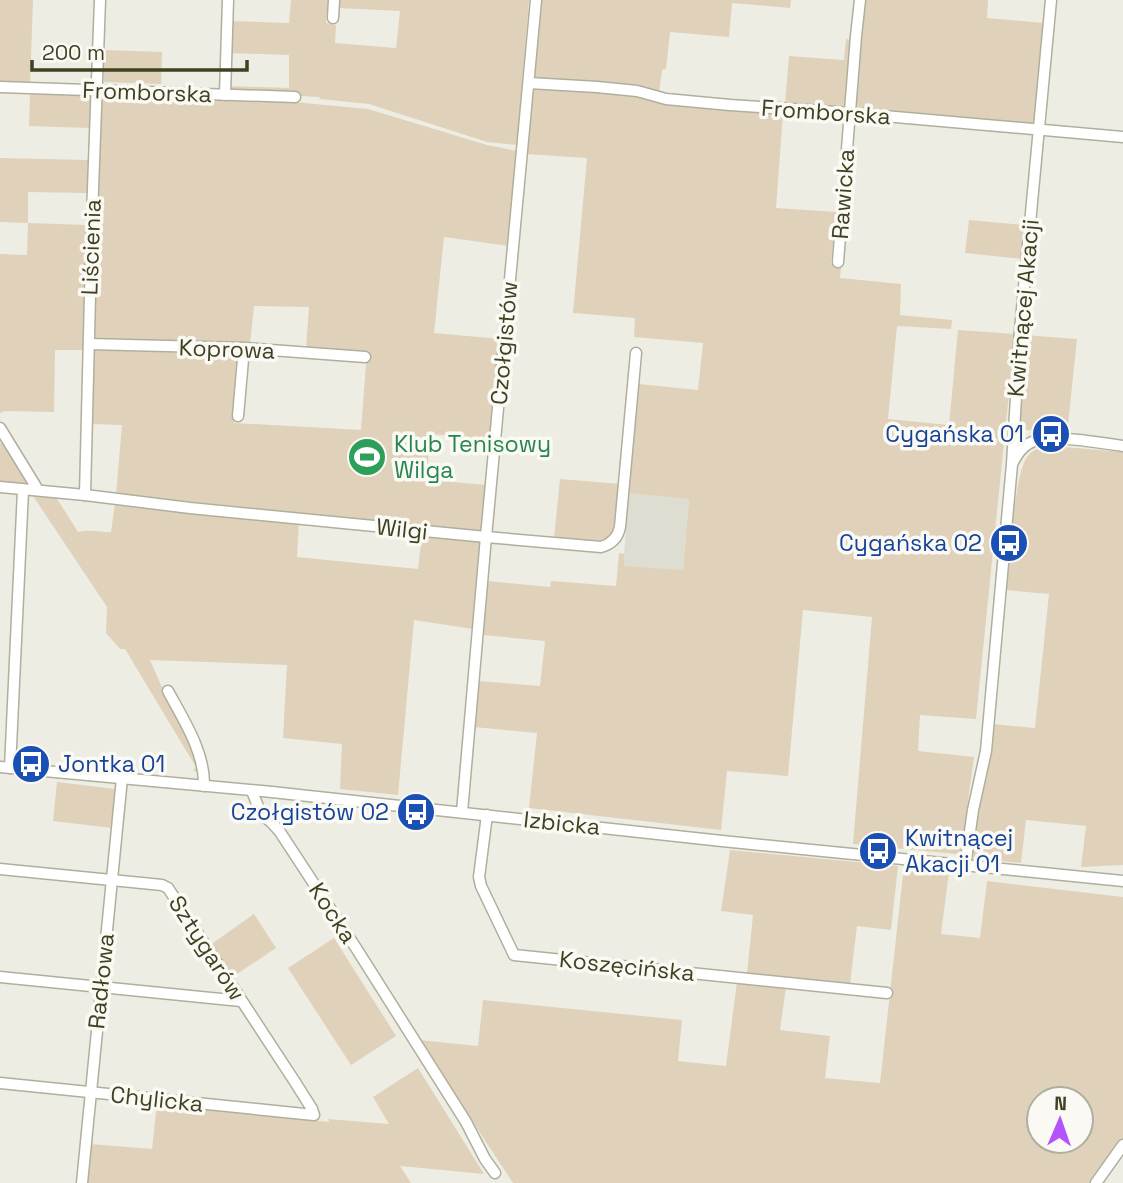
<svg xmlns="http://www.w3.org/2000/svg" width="1123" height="1183" viewBox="0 0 1123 1183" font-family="'Space Grotesk',sans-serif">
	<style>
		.built { fill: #deddd1 }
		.green { fill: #e0d1bb; fill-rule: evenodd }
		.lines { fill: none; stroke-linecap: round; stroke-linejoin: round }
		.minor-casing { stroke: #afaf9d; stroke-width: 13 }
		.minor { stroke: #fff; stroke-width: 10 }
		.labels { text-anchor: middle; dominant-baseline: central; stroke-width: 7; stroke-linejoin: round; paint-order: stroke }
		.street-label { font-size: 23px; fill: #3f4121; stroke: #faf9f4 }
		.transit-label { font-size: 23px; fill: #164399; stroke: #faf9f4; text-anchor: end }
		.leisure-label { font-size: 23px; fill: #27864d; stroke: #faf9f4; text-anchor: start }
	</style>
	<rect width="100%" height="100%" fill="#eeede3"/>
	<path class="built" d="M629,493L689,498L683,571L623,566Z"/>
	<g class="green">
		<path d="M0,0H33L30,85L0,84Z"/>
		<path d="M291,0H328L326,23L336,25L335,43L396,48L400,11L338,8L339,0H529L517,145L487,142L369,104L320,99L319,97L228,92L229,86L289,88V55L230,53L231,21L289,23Z"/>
		<path d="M539,0H791L790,8L732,3L729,37L670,32L666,69L662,70L659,93L532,81Z"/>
		<path d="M864,0H988L987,18L1043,23L1034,125L856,111Z"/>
		<path d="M846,39L852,40L845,109L785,104L789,56L844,60Z"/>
		<path d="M104,50L162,52L161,84L104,82Z"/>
		<path d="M531,85L607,92L783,113L776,208L836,212L831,264L841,265L840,278L901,284L900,315L952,320L951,329L897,326L888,419L949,425L958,330L1015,334L976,719L920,715L918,751L974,757L961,851L956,854L853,844L872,617L803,610L788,776L727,771L721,830L529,808L537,733L474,727L479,681L540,686L545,641L483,635L488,581L550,587L551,581L616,586L619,553L624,554V566L683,570L689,499L629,493L639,384L698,390L703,343L634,337L635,318L573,313L587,158L525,154Z"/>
		<path d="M30,94L91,96L89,128L29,126Z"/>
		<path d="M100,96L294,102L368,109L487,145L517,151L509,246L444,237L434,333L501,339L492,439L430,434L427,480L488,485L484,532L116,494L122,425L93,424L94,350L240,354L234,423L361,430L367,352L306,347L309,307L254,306L250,345L94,340Z"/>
		<path d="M0,158L88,160L87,193L28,192V223L86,225L85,350H55L54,412L5,411L0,413V254L27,255L28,223L0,222Z"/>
		<path d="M969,220L1025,225L1022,259L965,253Z"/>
		<path d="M1024,335L1077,339L1067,434L1015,429Z"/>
		<path d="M3,442L28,484L0,482V443Z"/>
		<path d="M1052,446L1123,452V865L1081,867L1086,826L1026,820L1021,863L971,858L980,801L987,777L993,724L1035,728L1049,594L1006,590C1009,565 1014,471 1028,456C1034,448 1043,447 1052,446Z"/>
		<path d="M560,479L621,484L614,536L599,542L554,539Z"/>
		<path d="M34,494L56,497L78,532C88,529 101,532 111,532L115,503L299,522L297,557L418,569L422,535L481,542L473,629L414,620L398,795L340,789L342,744L283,738L287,665L150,660L170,706L179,717L200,764L201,772L193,771L196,767L125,649H120L106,633L107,607L33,496Z"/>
		<path d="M57,782L115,789L112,828L53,821Z"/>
		<path d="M730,850L898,866L891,930L857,926L850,984L747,973L753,915L721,911Z"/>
		<path d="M904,866L949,872L941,934L980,938L987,881L1123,897V1140L1092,1183H513L419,1040L478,1046L483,1000L682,1020L678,1061L726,1066L737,982L786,987L780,1030L830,1036L825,1078L880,1083ZM1039,1099H1081V1141H1039Z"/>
		<path d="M254,914L276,948L231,978L210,945Z"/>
		<path d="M334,938L396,1036L351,1065L288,968Z"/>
		<path d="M418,1068L484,1174L400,1166L411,1183H86L90,1144L152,1149L157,1104L329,1122L328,1119L389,1124L373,1097Z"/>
	</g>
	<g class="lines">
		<defs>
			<g id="minor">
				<path d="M333,18L334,0"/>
				<path d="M529,83L597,87L637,91L666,99L730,105L850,113L1123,137"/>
				<path d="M0,87L295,97"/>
				<path d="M225,95L228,0"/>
				<path d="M838,262L856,36L860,0"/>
				<path d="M89,344L244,348L365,357"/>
				<path d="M238,416L244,348"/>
				<path d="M0,428L38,490"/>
				<path d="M1013,462C1019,451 1025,443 1038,440C1054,435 1104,443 1123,446"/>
				<path d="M0,487L85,495L190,508L486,537L601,547C612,544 618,537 620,527L636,353"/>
				<path d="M85,495L92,216L100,0"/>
				<path d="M168,691C183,719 205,752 204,786"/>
				<path d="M0,767L272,792L722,841L1123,881"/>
				<path d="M10,768L23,490"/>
				<path d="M252,791L261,814L270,821L280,832L356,948L466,1122L485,1159L495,1173"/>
				<path d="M462,812L486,537L536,0"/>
				<path d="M487,815L479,877L481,886L514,955L887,993"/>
				<path d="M965,866L973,810L986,751L1012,464L1020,330L1051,0"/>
				<path d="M0,869L162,885L168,888L295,1082L312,1109L314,1115L0,1083"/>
				<path d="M0,977L241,1001"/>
				<path d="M82,1183L122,778"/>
				<path d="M1096,1183L1123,1145"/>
			</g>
		</defs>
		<use href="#minor" class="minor-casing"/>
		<use href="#minor" class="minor"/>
	</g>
	<defs>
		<symbol id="bus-disc" viewBox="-11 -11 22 22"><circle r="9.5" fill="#1a4fb4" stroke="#faf9f4"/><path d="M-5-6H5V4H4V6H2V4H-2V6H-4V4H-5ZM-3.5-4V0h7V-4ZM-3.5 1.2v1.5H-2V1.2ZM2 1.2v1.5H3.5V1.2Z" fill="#fff"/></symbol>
		<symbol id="stadium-disc" viewBox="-11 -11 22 22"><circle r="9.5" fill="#2e9e5b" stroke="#faf9f4"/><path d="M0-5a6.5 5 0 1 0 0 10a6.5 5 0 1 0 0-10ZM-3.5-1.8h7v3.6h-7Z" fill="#fff"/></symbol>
	</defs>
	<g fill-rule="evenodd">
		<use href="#bus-disc" x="1029" y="412" width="44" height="44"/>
		<use href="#stadium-disc" x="345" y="435" width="44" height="44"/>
		<use href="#bus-disc" x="987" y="521" width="44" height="44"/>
		<use href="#bus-disc" x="9" y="742" width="44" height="44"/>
		<use href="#bus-disc" x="394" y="790" width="44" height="44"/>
		<use href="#bus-disc" x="856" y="829" width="44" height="44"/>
	</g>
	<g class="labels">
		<g class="street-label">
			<text transform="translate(147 92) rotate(2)">Fromborska</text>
			<text transform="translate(826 112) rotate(4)">Fromborska</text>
			<text transform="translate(843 194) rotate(-86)">Rawicka</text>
			<text transform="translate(91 247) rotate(-88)">Liścienia</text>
			<text transform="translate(1023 308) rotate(-85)">Kwitnącej Akacji</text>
			<text transform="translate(504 343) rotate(-85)">Czołgistów</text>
			<text transform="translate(227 349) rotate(2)">Koprowa</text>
			<text transform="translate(402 529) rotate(6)">Wilgi</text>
			<text transform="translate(562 823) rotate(6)">Izbicka</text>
			<text transform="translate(333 913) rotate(57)">Kocka</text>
			<text transform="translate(207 948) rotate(57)">Sztygarów</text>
			<text transform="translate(627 966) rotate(6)">Koszęcińska</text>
			<text transform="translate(101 981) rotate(-84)">Radłowa</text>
			<text transform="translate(157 1099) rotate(6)">Chylicka</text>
		</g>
		<g class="transit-label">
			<text x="1024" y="434">Cygańska 01</text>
			<text x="982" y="543">Cygańska 02</text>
			<text x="58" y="764" text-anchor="start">Jontka 01</text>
			<text x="389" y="812">Czołgistów 02</text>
			<text x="905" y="838" text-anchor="start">Kwitnącej<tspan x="905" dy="26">Akacji 01</tspan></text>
		</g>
		<g class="leisure-label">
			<text x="394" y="444">Klub Tenisowy<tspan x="394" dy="26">Wilga</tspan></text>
		</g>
	</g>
	<g transform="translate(1060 1120) rotate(2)"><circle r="33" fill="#faf9f4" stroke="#afafa0" stroke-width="2"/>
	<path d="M0-5L12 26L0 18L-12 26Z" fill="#b253fb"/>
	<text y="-10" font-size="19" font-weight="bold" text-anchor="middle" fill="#3f4121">N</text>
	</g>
	<path d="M32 60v10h215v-10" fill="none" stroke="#3f4121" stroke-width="3.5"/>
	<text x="42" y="60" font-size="21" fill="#3f4121" stroke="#faf9f4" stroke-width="5" paint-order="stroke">200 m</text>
</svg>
